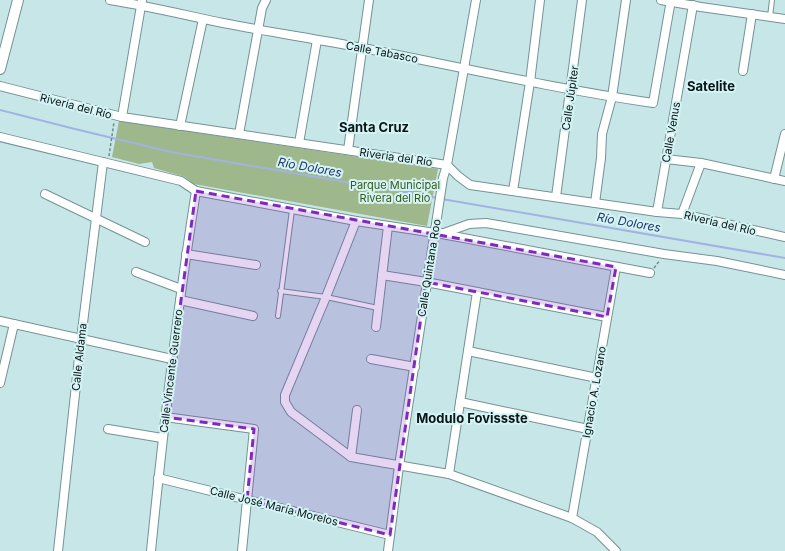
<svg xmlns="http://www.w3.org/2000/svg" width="785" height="551" viewBox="0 0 785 551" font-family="Inter,sans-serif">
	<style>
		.green { fill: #9eb88c }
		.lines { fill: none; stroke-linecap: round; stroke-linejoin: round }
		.stream { stroke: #a2b3e1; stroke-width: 2 }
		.service-casing { stroke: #759294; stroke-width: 6 }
		.minor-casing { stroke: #759294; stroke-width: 10 }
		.tertiary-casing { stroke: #759294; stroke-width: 12 }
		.path { stroke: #738989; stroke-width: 1.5; stroke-dasharray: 3 2; stroke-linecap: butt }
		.service { stroke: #fff; stroke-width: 4 }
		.minor { stroke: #fff; stroke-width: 8 }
		.tertiary { stroke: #fff; stroke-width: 10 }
		.marked { fill: #7b2cbf; fill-opacity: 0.2; stroke: #7b2cbf; stroke-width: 3; stroke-dasharray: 8 5; stroke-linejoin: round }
		.labels { text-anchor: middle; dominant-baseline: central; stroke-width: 4; stroke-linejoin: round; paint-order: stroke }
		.street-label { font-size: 11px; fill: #0a1515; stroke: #d4f3f5 }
		.park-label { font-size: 11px; fill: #385819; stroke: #d4f3f5 }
		.water-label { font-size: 12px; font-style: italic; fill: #223169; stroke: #d4f3f5 }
		.quarter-label { font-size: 13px; font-weight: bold; fill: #0a1515; stroke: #d4f3f5 }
	</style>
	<rect width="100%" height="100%" fill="#c7e6e7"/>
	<path class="green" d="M119,121L438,169L427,226L194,184L185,177L154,168L152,162L139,164L112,157Z"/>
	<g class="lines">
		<g class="stream">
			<path d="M0,110L75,129L171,152L438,198"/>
			<path d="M442,199L785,258"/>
		</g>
		<defs>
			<g id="service">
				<path d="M770,17L772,0"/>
				<path d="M280,291L326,297L378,308"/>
				<path d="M278,316L292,210"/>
			</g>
			<g id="minor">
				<path d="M110,0C148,6 185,15 223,23C269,32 316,39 363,48C459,67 556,89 653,103L671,0"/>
				<path d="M661,0L701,7L785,19"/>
				<path d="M743,71L752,14"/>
				<path d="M0,86L122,117L447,165L458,176L470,185L657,212L682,214L785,237"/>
				<path d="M122,117L142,0"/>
				<path d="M180,126L203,19"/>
				<path d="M239,134L258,30L262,8L266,0"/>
				<path d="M0,137L181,181L196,191L356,221L435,233H444L469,224L486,223L664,254L717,261L785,275"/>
				<path d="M299,143L317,40"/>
				<path d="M348,150L369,0"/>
				<path d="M666,159L701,163L785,181"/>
				<path d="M774,179L785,134"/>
				<path d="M513,191L530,82L540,0"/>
				<path d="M45,194L145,242"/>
				<path d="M556,197L582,0"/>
				<path d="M595,203L601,158L602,134L612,97L626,0"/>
				<path d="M657,212L693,5"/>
				<path d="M682,214L701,163"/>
				<path d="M356,221L326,297L285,395V402L291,412L351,457L449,474L572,518L597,532L616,551"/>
				<path d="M442,234L650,273"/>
				<path d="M186,254L256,265"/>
				<path d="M136,272L181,289"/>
				<path d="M382,275L426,282L607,317"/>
				<path d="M180,300L253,316"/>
				<path d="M0,321L172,359"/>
				<path d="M376,327L388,226"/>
				<path d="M468,351L597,378"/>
				<path d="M371,359L415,367"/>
				<path d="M0,383L14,324"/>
				<path d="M460,402L588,429"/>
				<path d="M165,417L254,429L242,551"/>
				<path d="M108,429L162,438"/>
				<path d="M351,457L357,410"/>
				<path d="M449,474L477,292"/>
				<path d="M158,478L390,535"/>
				<path d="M572,518L616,267"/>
				<path d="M58,551L81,339L103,162"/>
				<path d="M151,551C163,431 177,311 196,191"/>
				<path d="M388,551L399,466L443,178L447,165L476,0"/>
			</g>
			<path id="tertiary" d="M0,69L18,0"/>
		</defs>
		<use href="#service" class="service-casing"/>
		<use href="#minor" class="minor-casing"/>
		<use href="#tertiary" class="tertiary-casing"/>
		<g class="path">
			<path d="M109,156L114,122"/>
			<path d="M654,268L660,260"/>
		</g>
		<use href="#service" class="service"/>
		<use href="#minor" class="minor"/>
		<use href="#tertiary" class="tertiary"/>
	</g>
	<path class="marked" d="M196,191L616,267L607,317L426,282L390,535L247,500L254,429L165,417Z"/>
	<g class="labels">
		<g class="street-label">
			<text transform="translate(382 52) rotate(11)">Calle Tabasco</text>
			<text transform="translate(570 98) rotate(-82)">Calle Júpiter</text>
			<text transform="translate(76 106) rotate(14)">Riveria del Río</text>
			<text transform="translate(671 132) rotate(-80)">Calle Venus</text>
			<text transform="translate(396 157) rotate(8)">Riveria del Río</text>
			<text transform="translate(720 223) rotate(13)">Riveria del Río</text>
			<text transform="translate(429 268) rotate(-81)">Calle Quintana Roo</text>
			<text transform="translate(79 357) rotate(-84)">Calle Aldama</text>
			<text transform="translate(171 371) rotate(-83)">Calle Vincente Guerrero</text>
			<text transform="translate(594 392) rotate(-80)">Ignacio A. Lozano</text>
			<text transform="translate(274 506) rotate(14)">Calle José María Morelos</text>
		</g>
		<g class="park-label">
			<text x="395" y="185">Parque Municipal<tspan x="395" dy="13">Rivera del Río</tspan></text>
		</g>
		<g class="water-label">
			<text transform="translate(310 167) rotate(10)">Río Dolores</text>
			<text transform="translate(629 222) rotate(10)">Río Dolores</text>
		</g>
		<g class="quarter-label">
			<text x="711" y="86">Satelite</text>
			<text x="374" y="127">Santa Cruz</text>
			<text x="472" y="418">Modulo Fovissste</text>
		</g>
	</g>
</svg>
